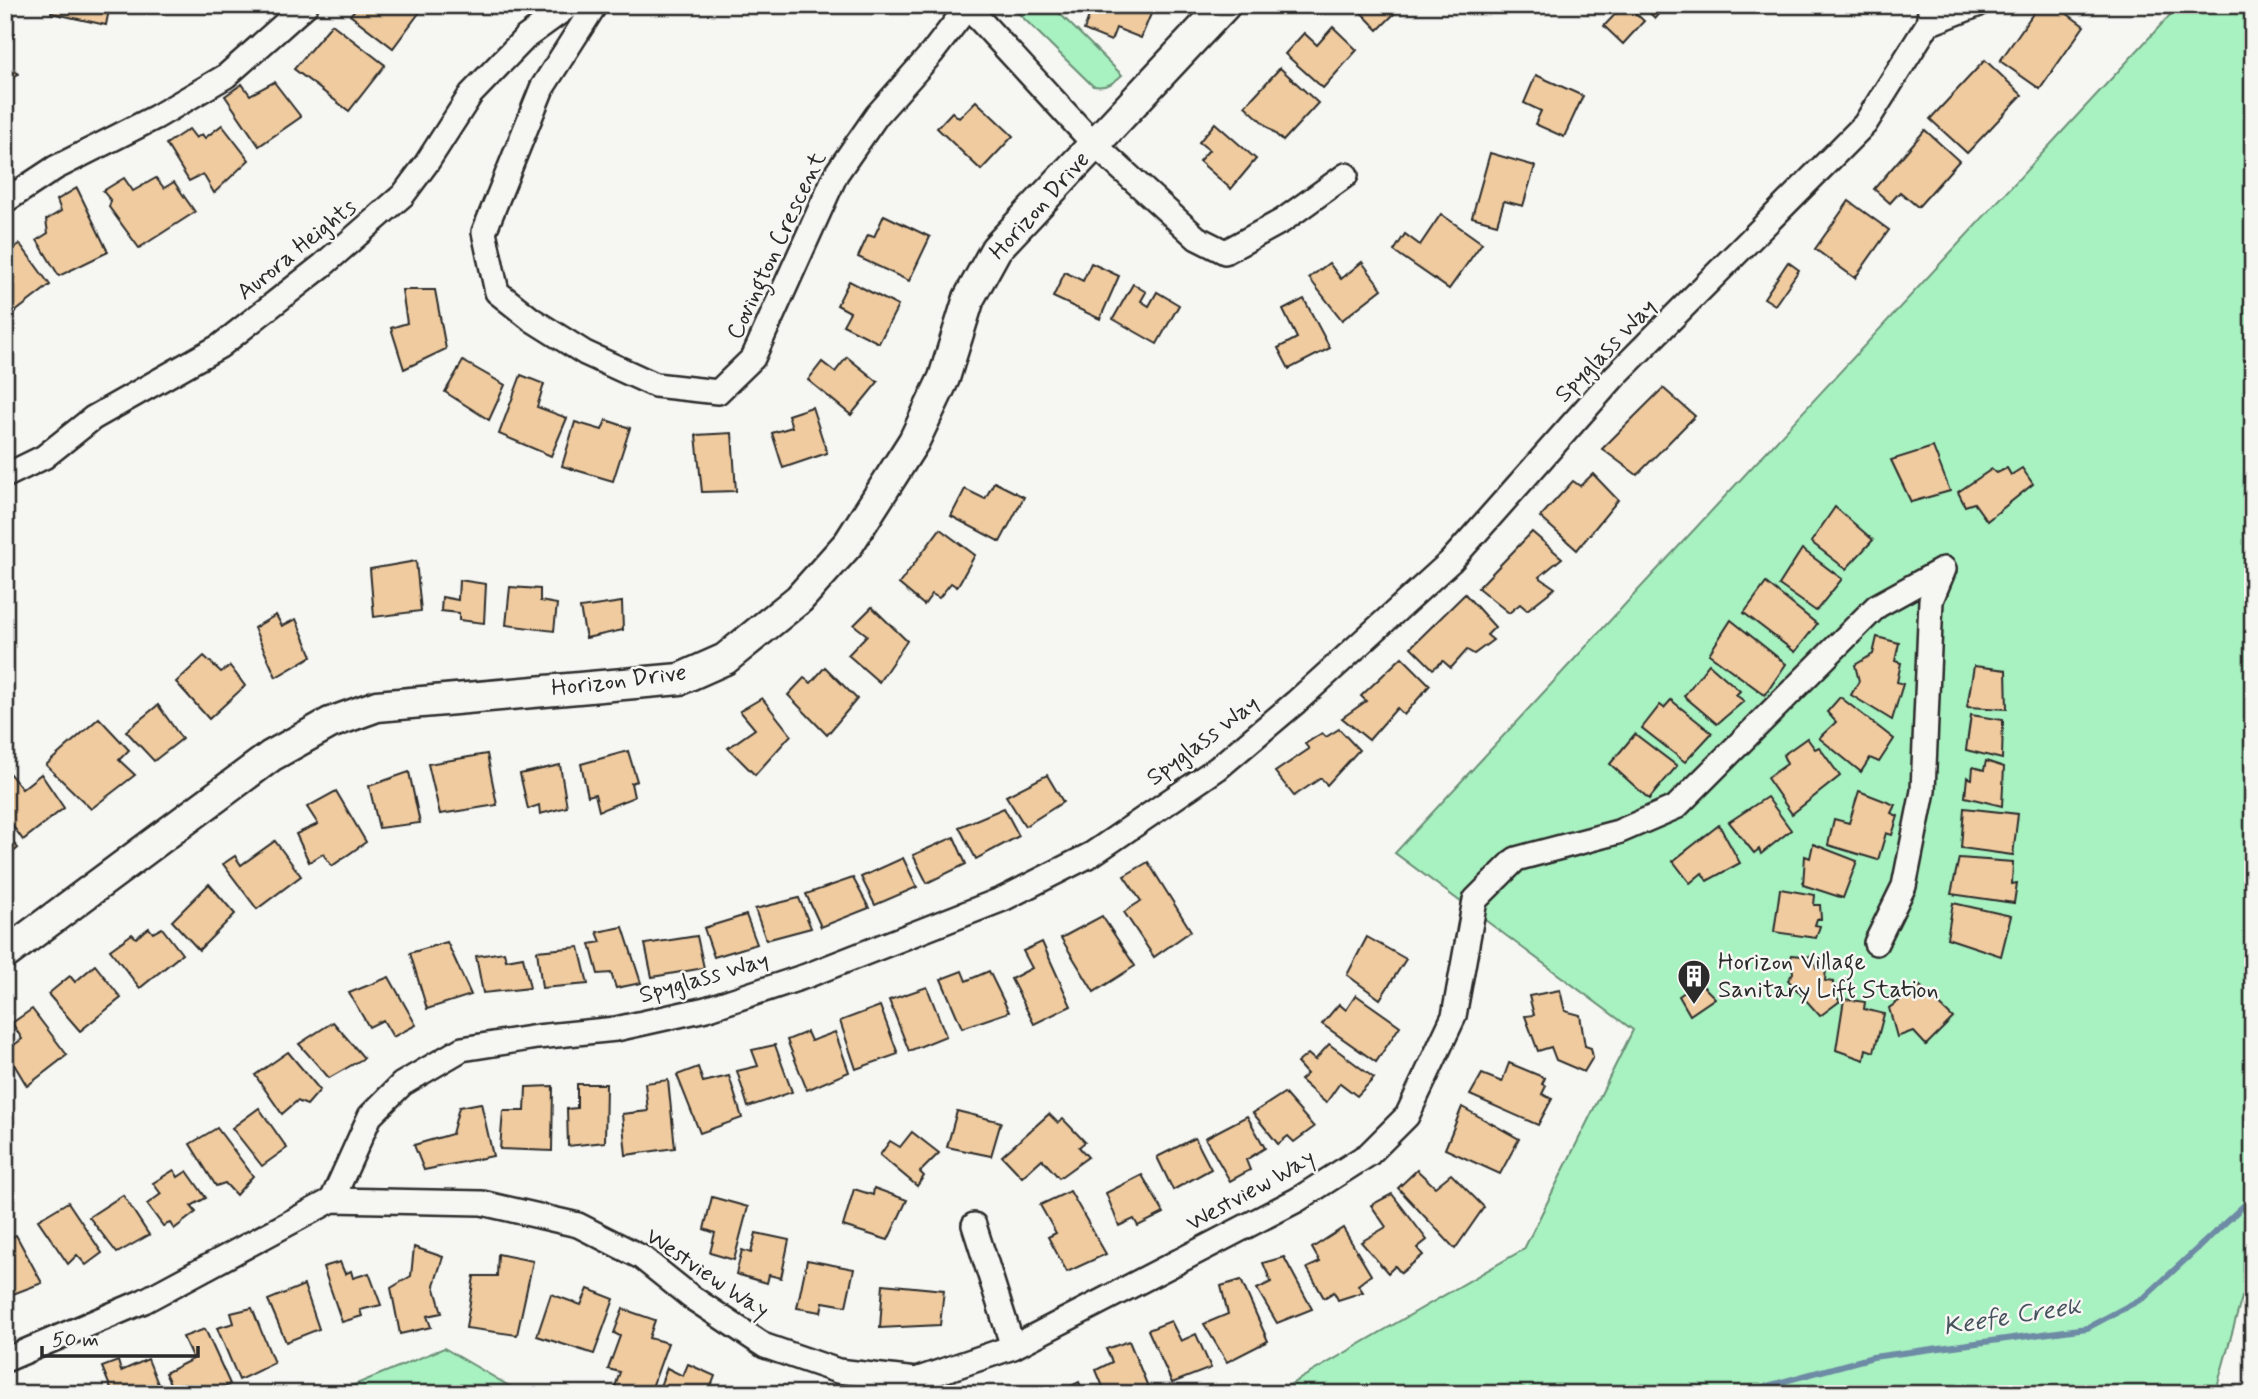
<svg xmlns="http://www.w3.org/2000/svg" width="2258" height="1399" viewBox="0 0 2258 1399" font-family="Mynerve,sans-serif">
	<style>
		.green { fill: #a8f1c0; stroke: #6a8e76; stroke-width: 2 }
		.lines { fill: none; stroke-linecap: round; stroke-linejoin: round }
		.stream { stroke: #6e8ba5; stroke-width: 6 }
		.building { fill: #efcb9f; stroke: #2b2b2b; stroke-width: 2 }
		.minor-casing { stroke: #2b2b2b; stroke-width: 28 }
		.tertiary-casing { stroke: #2b2b2b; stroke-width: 35 }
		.minor { stroke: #f6f6f2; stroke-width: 23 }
		.tertiary { stroke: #f6f6f2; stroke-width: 30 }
		.labels { text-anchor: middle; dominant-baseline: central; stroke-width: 5; stroke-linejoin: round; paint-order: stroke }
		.street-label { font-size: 24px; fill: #2b2b2b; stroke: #f6f6f2 }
		.poi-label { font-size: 24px; fill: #2b2b2b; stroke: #f6f6f2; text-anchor: start }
		.water-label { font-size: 26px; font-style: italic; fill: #47535e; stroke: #f6f6f2 }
	</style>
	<rect width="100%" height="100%" fill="#f6f6f2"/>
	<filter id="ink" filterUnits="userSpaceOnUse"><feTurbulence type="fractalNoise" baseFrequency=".0143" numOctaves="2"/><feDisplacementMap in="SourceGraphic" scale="14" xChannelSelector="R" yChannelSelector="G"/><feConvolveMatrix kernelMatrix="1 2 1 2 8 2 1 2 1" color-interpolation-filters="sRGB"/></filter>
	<g filter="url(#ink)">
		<g class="green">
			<path d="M1010,5H1051L1122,75C1112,84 1107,88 1093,86Z"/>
			<path d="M2176,5H2253V1288L2242,1297L2215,1394H1274L1524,1249L1633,1030L1395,853L2173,12Z"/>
			<path d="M444,1348L523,1394H332Z"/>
		</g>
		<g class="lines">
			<path class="stream" d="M1738,1394L1873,1357L2087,1328L2145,1297L2253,1197"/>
		</g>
		<g class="building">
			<path d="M53,5H110L106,25L51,13Z"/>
			<path d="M359,5H425L393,48L350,15Z"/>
			<path d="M1093,5H1144L1153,9L1141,38L1116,28L1111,41L1084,30Z"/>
			<path d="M1354,5H1403L1378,30Z"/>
			<path d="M1624,5H1627L1644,21L1623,44L1604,26Z"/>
			<path d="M1641,5H1666L1655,18Z"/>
			<path d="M2039,5H2055L2084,26L2040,89L2000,61Z"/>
			<path d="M332,24L385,65L349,111L294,69Z"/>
			<path d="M1333,27L1357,50L1323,88L1285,54L1304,33L1317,45Z"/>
			<path d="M5,60L18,74L5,86Z"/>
			<path d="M1985,60L2022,95L1967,153L1930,119Z"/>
			<path d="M1280,68L1318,103L1283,141L1245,106Z"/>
			<path d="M1536,75L1583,96L1564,137L1535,124L1541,111L1524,103Z"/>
			<path d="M274,82L301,117L259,146L225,96L242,84L250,95Z"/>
			<path d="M976,101L1013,136L981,170L937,128L952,112L959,118Z"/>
			<path d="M1215,123L1256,159L1231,189L1199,161L1209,150L1199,142Z"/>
			<path d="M222,125L249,160L214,193L203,174L189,181L166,144L189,129L196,138L202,134L205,138Z"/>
			<path d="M1925,130L1959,161L1918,207L1900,192L1890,203L1874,189Z"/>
			<path d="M1490,153L1535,166L1523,206L1504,201L1497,224L1472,217Z"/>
			<path d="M124,178L133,191L156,178L164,188L174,182L195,212L139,248L109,207L111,201L103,191Z"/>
			<path d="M77,188L108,252L59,276L37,240L48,233L46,220L61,211L57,200Z"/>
			<path d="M1849,201L1889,230L1855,278L1815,249Z"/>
			<path d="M1441,214L1482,243L1449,289L1394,251L1405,234L1420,245Z"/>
			<path d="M884,215L930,237L909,281L858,257L868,235L874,237Z"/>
			<path d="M20,244L50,285L6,319L5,253Z"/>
			<path d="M1362,262L1382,289L1342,320L1309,278L1329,263L1341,279Z"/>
			<path d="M1788,262L1799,270L1775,305L1764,298Z"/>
			<path d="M1091,263L1119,276L1100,319L1053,297L1065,272L1083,281Z"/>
			<path d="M849,281L898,306L879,343L843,325L850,312L837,305Z"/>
			<path d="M1133,284L1146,292L1141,301L1149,306L1157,292L1179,305L1157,344L1113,319Z"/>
			<path d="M402,290H435L446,349L404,369L391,328L407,323Z"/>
			<path d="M1304,299L1330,348L1289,369L1278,348L1297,338L1283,310Z"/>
			<path d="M847,357L878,382L851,415L808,380L822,362L835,372Z"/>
			<path d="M463,361L505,385L489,420L445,392Z"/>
			<path d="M521,375L544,384L537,407L567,418L551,456L499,434Z"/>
			<path d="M1663,388L1695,416L1637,475L1602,449Z"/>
			<path d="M812,407L827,453L783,468L772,433L792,427L788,415Z"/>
			<path d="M606,420L630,428L613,481L562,466L575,422L602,430Z"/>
			<path d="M732,433L736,491L702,492L696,435Z"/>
			<path d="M1933,447L1950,491L1911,502L1891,460Z"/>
			<path d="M2007,468L2011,475L2022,468L2033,484L1987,521L1974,503L1965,506L1958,492L1992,469L1997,473Z"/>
			<path d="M1593,474L1618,500L1577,550L1540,517L1573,481L1580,486Z"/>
			<path d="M994,482L1024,497L1000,542L951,516L965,489L985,499Z"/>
			<path d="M1835,507L1873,540L1846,569L1811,542Z"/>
			<path d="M940,529L975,555L957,587L951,583L939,598L932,594L924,605L899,584Z"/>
			<path d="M1532,532L1562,558L1539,577L1555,588L1527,610L1520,604L1509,613L1478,588Z"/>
			<path d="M1802,549L1842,579L1816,611L1779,585Z"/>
			<path d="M416,561L421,611L374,617L370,569Z"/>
			<path d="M459,580L486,584L484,623L459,620V613L441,611L442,597L458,600Z"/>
			<path d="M1766,583L1817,624L1795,652L1744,613Z"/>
			<path d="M510,587L540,589V601L557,604L554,631L506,625Z"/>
			<path d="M1465,594L1495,627L1487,635L1493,640L1474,654L1467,650L1451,668L1443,661L1433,669L1411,647Z"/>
			<path d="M622,602L623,630L586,638L580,608Z"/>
			<path d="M872,607L907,641L879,682L848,655L867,635L854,625Z"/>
			<path d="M276,615L282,626L296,619L312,656L276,677L254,628Z"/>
			<path d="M1731,620L1786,664L1765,695L1709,654Z"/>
			<path d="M1877,637L1899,643L1895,661L1901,663L1897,682L1903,684L1892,720L1851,695L1859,681L1855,665L1873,654Z"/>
			<path d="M204,656L221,672L230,666L245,686L209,719L176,682Z"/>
			<path d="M1402,657L1430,685L1404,715L1397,708L1369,740L1342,718L1366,701L1361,696Z"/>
			<path d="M1709,664L1740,691L1736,695L1744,701L1717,724L1684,696Z"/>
			<path d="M1974,666L2006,670L2007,709L1967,707Z"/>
			<path d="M825,667L857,699L827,735L788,695L804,678L811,683Z"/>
			<path d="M1840,697L1894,739L1879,762L1870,758L1861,772L1819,738L1836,722L1827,712Z"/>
			<path d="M762,698L791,735L755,775L728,748L755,729L740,711Z"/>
			<path d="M1671,700L1712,733L1685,762L1642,728L1660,705L1664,708Z"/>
			<path d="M158,705L182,739L154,761L126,731Z"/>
			<path d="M1971,715L2003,720L2002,759L1966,750Z"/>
			<path d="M99,718L129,750L119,760L135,775L91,809L46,765Z"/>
			<path d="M1339,729L1359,750L1327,785L1321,778L1294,796L1275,772L1309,749L1305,744L1322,733L1326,737Z"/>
			<path d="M1635,734L1677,766L1649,799L1610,764Z"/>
			<path d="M1807,738L1815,749L1819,747L1840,776L1792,814L1767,778L1787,764L1783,755Z"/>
			<path d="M628,751L637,781L631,783L634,797L599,811L595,794L588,796L581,764Z"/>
			<path d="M487,754L497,805L440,814L428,764Z"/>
			<path d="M1986,761L2004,767L2002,806L1965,797L1967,777L1972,779L1973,767L1984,770Z"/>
			<path d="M560,765L567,807L540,814L539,805L528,809L520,774Z"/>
			<path d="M409,772L420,823L379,828L369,786Z"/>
			<path d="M10,774L22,789L41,774L64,808L23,840L5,815V778Z"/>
			<path d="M1047,775L1063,802L1025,826L1006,796Z"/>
			<path d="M336,791L366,842L332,866L323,854L309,862L296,834L318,824L307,807Z"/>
			<path d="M1859,791L1895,805L1891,813L1898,816L1892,835L1886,833L1878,860L1828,845L1834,819L1849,823Z"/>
			<path d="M1767,797L1791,830L1761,854L1759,849L1754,853L1729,822Z"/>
			<path d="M1004,808L1019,836L976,859L959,827Z"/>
			<path d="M1964,808L2018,814L2013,855L1961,848Z"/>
			<path d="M1719,825L1740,863L1707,881L1702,873L1690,883L1673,861Z"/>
			<path d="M5,832L18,848L5,859Z"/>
			<path d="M954,837L966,864L927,883L913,855Z"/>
			<path d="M275,841L301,876L257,909L223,864L235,856L241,865Z"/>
			<path d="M1813,844L1857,861L1843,898L1803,885L1805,856L1810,858Z"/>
			<path d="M903,858L917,887L875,905L861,877Z"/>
			<path d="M1959,858L2013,862L2012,884L2017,883L2014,903L1951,894Z"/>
			<path d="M1148,862L1191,931L1154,957L1124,912L1141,901L1124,876Z"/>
			<path d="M853,878L869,908L821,927L806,894Z"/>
			<path d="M209,884L235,914L199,950L172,921Z"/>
			<path d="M1780,889L1815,895L1814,905H1820L1821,919H1817L1815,925L1820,926L1816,938L1774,932Z"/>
			<path d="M799,898L811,928L766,940L755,909Z"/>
			<path d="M1953,903L2011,916L2001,956L1947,938Z"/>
			<path d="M746,915L757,944L714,957L704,928Z"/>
			<path d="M1102,916L1135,966L1094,992L1061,938Z"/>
			<path d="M623,927L641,983L616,988L611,973L598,974L590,944L601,942L597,932Z"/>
			<path d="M149,928L153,933L162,928L182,954L140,988L110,950L132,934L136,938Z"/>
			<path d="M697,936L704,968L652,977L645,944Z"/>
			<path d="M1367,937L1406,959L1380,999L1347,975Z"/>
			<path d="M447,942L471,995L427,1009L410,953Z"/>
			<path d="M1042,942L1071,1006L1034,1024L1011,979L1032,968L1023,951Z"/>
			<path d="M579,947L588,984L542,988L537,951Z"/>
			<path d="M504,952L506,960L523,957L530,988L483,993L476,956Z"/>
			<path d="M1791,955L1814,957L1816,968L1826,967L1825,981L1833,982V993L1840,1001L1820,1016L1788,980L1793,973Z"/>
			<path d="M95,965L121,998L80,1031L48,994L70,976L75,982Z"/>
			<path d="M962,971L966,981L989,971L1009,1012L962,1028L941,979Z"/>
			<path d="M389,977L416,1025L393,1037L383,1020L369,1027L349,993Z"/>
			<path d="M1699,982L1715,998L1690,1015L1679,996Z"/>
			<path d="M1920,986L1953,1018L1926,1045L1913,1031L1897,1037L1889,1008Z"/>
			<path d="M927,987L946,1036L909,1051L889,1000Z"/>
			<path d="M1560,990L1565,1011L1580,1015L1585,1046L1591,1048L1593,1057L1584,1072L1556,1060L1551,1047L1538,1051L1525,1016L1534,1015L1529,996Z"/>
			<path d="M1356,995L1400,1026L1376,1062L1322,1024L1339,1004L1346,1010Z"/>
			<path d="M1844,999L1865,1002L1864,1009L1884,1014L1874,1052L1866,1049L1864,1060L1836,1050Z"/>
			<path d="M880,1006L898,1054L856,1069L840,1021Z"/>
			<path d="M32,1009L67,1055L27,1086L6,1051L22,1039L12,1023Z"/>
			<path d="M333,1022L364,1058L329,1078L299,1044Z"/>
			<path d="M807,1032L811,1041L835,1032L849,1072L807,1090L787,1040Z"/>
			<path d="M1329,1044L1374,1078L1357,1096L1340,1083L1326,1103L1300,1080L1307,1074L1297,1063L1308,1054L1315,1060Z"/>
			<path d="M775,1045L792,1092L748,1107L737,1071L758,1066L752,1050Z"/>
			<path d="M288,1052L320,1090L307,1105L297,1101L282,1114L255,1075Z"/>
			<path d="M1509,1063L1545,1078L1542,1084L1546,1086L1542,1094L1552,1099L1538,1125L1470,1095L1482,1074L1502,1082Z"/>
			<path d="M698,1067L703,1082L729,1076L742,1118L700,1133L677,1075Z"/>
			<path d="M668,1080L675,1148L626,1155L622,1114L648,1111L645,1083Z"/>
			<path d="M577,1084H606L605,1142L568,1146L567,1109L577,1108Z"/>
			<path d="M553,1086L552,1151L500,1149L503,1111H525L526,1087Z"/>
			<path d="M1284,1093L1314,1127L1294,1142L1288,1136L1278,1144L1253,1113Z"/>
			<path d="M481,1103L493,1156L424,1170L414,1145L452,1134L459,1107Z"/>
			<path d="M1462,1107L1519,1139L1500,1174L1445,1149Z"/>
			<path d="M259,1108L287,1148L262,1166L232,1128Z"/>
			<path d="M957,1111L1001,1122L991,1156L947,1147Z"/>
			<path d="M1049,1114L1058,1123L1063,1119L1085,1142L1079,1147L1088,1157L1059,1178L1042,1159L1022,1177L1002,1156Z"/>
			<path d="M1247,1116L1265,1148L1246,1160L1250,1170L1230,1181L1205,1138Z"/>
			<path d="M217,1128L253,1176L236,1195L225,1183L216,1186L190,1144Z"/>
			<path d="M912,1132L939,1153L920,1172L924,1176L917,1186L880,1155L890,1141L900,1147Z"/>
			<path d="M1195,1138L1211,1169L1173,1190L1157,1157Z"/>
			<path d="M174,1170L178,1177L187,1171L206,1198L191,1206L196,1212L174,1229L170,1223L163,1226L147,1204L161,1194L153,1183Z"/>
			<path d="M1417,1170L1435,1187L1451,1174L1484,1207L1455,1249L1398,1188Z"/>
			<path d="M1142,1175L1164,1213L1138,1226L1134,1219L1119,1226L1106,1193Z"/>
			<path d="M874,1188L907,1200L888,1240L843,1226L854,1189L873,1195Z"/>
			<path d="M1070,1191L1106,1254L1067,1272L1048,1237L1056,1233L1040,1205Z"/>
			<path d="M1392,1194L1427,1240L1417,1248L1423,1255L1401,1273L1395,1266L1388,1273L1361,1242L1386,1227L1371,1205Z"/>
			<path d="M123,1195L149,1235L117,1253L89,1217Z"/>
			<path d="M712,1197L748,1207L734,1260L710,1253L715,1233L704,1229Z"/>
			<path d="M68,1202L102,1253L86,1265L77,1255L68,1264L38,1220Z"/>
			<path d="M1343,1228L1371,1275L1358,1285L1363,1292L1338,1300L1334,1292L1324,1298L1307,1268L1320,1262L1312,1248Z"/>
			<path d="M756,1233L789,1240L781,1278L769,1275L767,1283L736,1274L742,1250L751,1253Z"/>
			<path d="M16,1235L42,1283L5,1297V1240Z"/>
			<path d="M414,1247L443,1257L434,1285L442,1313L427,1316L431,1327L400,1334L391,1288L411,1276Z"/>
			<path d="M498,1254L533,1261L517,1335L466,1328L474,1276H497Z"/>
			<path d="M1284,1257L1312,1309L1277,1323L1257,1289L1271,1282L1263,1263Z"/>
			<path d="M807,1260L854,1269L846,1306L823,1302L821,1312L797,1308Z"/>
			<path d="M340,1262L345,1274L351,1271L353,1278L369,1273L381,1305L360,1310L362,1316L342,1322L323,1267Z"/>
			<path d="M1241,1280L1268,1341L1227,1362L1204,1324L1228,1314L1221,1286Z"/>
			<path d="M883,1284L944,1290L940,1325L880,1328Z"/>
			<path d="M304,1285L319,1329L286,1342L268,1300Z"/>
			<path d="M588,1289L614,1299L594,1354L537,1336L551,1294L581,1305Z"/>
			<path d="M252,1308L274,1363L239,1380L217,1328L234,1323L231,1313Z"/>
			<path d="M623,1309L655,1320L649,1338L668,1343L651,1390L633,1386L631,1393L615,1387L620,1372L608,1369L620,1336L614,1333Z"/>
			<path d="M1171,1321L1181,1341L1196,1334L1211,1368L1172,1383L1148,1330Z"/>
			<path d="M205,1329L230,1384L211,1394H175L165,1373L193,1359L183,1337Z"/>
			<path d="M1129,1341L1151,1394H1106L1096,1370L1112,1362L1106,1349Z"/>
			<path d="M148,1359L162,1394H113L102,1367L118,1361L121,1371Z"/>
			<path d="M688,1364L715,1376L708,1394H657L667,1368L683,1376Z"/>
			<path d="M1079,1382L1084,1394H1055Z"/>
		</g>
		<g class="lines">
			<defs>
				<g id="minor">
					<path d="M595,5L542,88L484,232L497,292L531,319L585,353L655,385L718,392L753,358L836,174L877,115L932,53L969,5"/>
					<path d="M966,5L1095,145L1197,238L1225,252L1282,221L1346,175"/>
					<path d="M1928,24L1977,5"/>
					<path d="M5,201L55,168L156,117L226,76L306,5"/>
					<path d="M5,476L44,457L93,418L220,346L323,265L403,195L426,164L471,94L526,37L570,5"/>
					<path d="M332,1200L370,1116L402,1084L462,1049L537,1037L616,1029L706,1009L806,976L1003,899L1092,854L1218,768L1296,702L1451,561L1613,378L1865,124L1928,24L1931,5"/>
					<path d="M974,1225L1013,1347"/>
					<path d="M5,1360L144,1301L332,1200L482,1203L578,1225L641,1257L691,1297L765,1346L838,1371L916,1380L1013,1347L1297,1200L1369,1154L1407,1116L1454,1016L1475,900L1516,859L1618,832L1676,807L1877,606L1944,569L1931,600L1923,791L1904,886L1876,943"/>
				</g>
				<path id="tertiary" d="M5,954L271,756L330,723L377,706L680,679L725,659L799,599L849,543L914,441L944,378L969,298L996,249L1225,5"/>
			</defs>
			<use href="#minor" class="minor-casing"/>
			<use href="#tertiary" class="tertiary-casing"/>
			<use href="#minor" class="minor"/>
			<use href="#tertiary" class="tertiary"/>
		</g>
	</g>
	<defs>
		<symbol id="building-pin" viewBox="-11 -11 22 30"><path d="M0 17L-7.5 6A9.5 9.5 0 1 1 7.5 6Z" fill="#2b2b2b" stroke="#f6f6f2"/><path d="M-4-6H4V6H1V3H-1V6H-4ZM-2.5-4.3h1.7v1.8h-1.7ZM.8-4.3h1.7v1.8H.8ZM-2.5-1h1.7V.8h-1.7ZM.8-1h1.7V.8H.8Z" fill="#fff"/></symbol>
	</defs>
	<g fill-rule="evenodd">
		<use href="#building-pin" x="1675" y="957" width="38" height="52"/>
	</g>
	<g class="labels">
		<g class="street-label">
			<text transform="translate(1040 206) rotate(-48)">Horizon Drive</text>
			<text transform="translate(777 246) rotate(-65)">Covington Crescent</text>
			<text transform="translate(297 250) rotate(-39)">Aurora Heights</text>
			<text transform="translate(1606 351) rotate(-46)">Spyglass Way</text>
			<text transform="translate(619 681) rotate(-7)">Horizon Drive</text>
			<text transform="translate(1203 741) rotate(-37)">Spyglass Way</text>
			<text transform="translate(704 978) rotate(-16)">Spyglass Way</text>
			<text transform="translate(1251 1191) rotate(-29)">Westview Way</text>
			<text transform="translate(707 1274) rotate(34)">Westview Way</text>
		</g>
		<g class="poi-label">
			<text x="1718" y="962">Horizon Village<tspan x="1718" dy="28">Sanitary Lift Station</tspan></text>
		</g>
		<g class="water-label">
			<text transform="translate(2012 1317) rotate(-9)">Keefe Creek</text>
		</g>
	</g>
	<rect width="2258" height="1399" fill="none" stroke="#f6f6f2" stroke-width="28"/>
	<rect x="14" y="14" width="2230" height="1371" fill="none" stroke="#2b2b2b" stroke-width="2.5" filter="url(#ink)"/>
	<path d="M42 1346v10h156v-10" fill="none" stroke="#2b2b2b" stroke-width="3.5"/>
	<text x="52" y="1346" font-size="21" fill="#2b2b2b" stroke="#f6f6f2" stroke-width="5" paint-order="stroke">50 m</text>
</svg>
